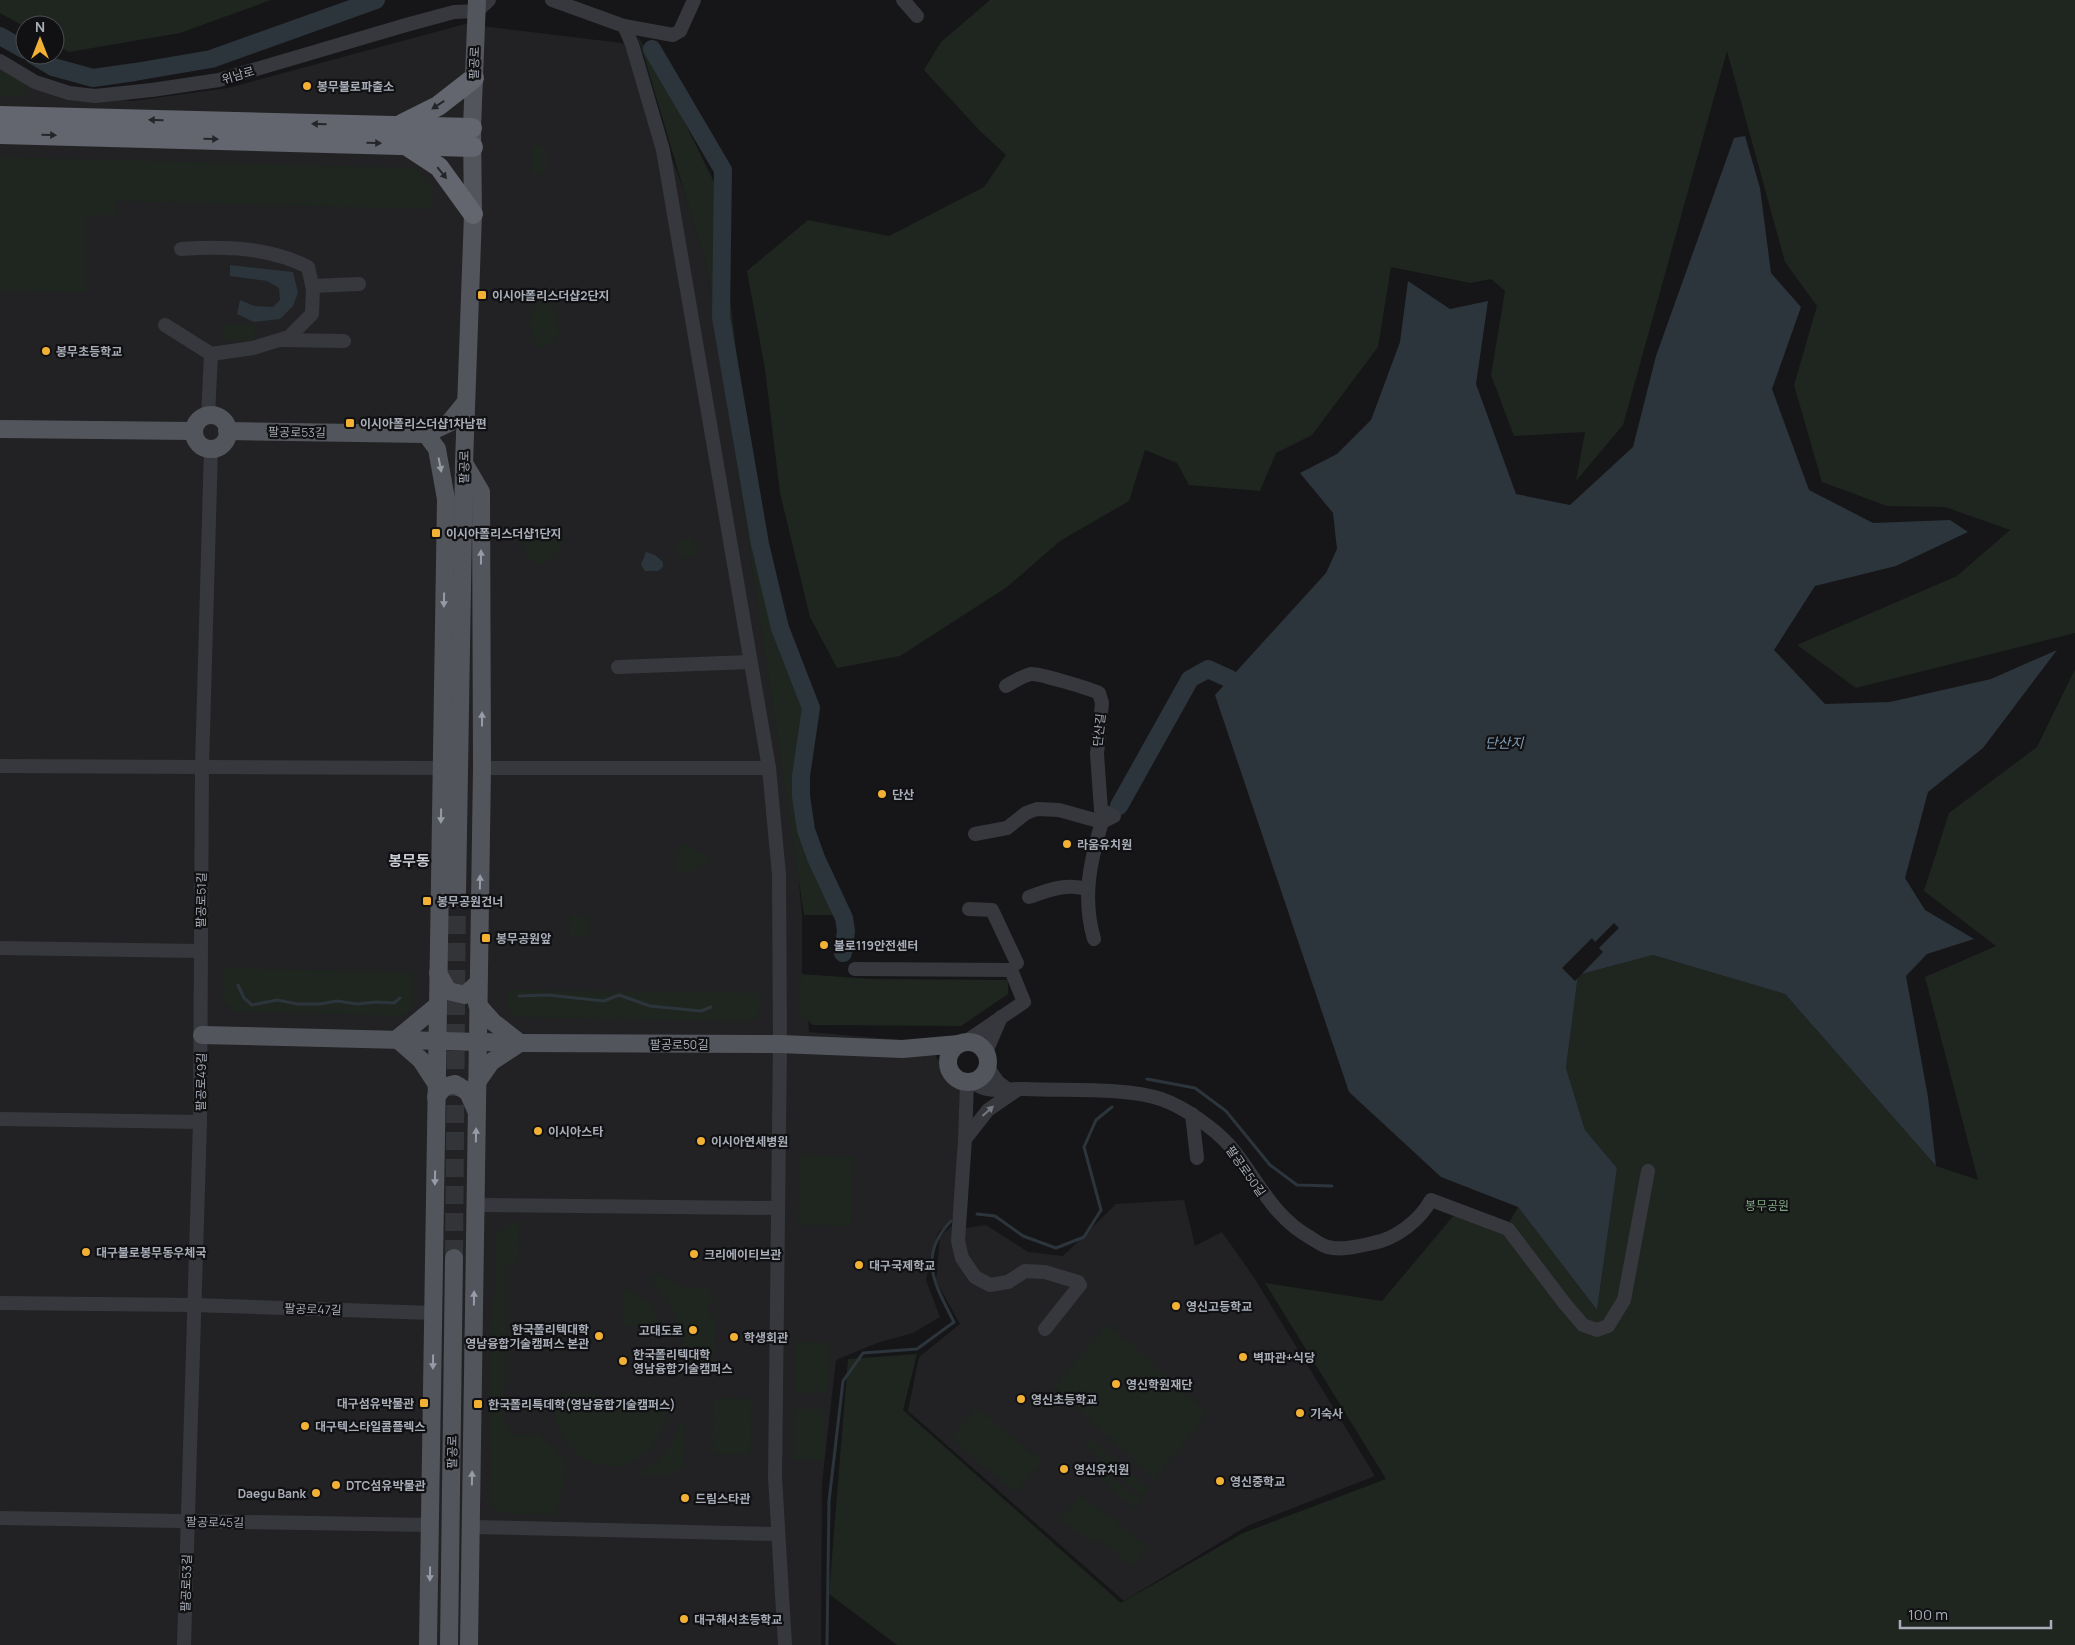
<svg xmlns="http://www.w3.org/2000/svg" width="2075" height="1645" viewBox="0 0 2075 1645" font-family="Manrope,'Noto Sans KR',sans-serif">
	<style>
		.built { fill: #222225 }
		.green { fill: #1e261f }
		.water { fill: #2c353c }
		.pier { fill: #161618 }
		.lines { fill: none; stroke-linecap: round; stroke-linejoin: round }
		.stream { stroke: #2c353c; stroke-width: 3 }
		.river { stroke: #2c353c; stroke-width: 18 }
		.major-tunnel { stroke: #333438; stroke-width: 18; stroke-dasharray: 18 9; stroke-linecap: butt }
		.minor { stroke: #37383d; stroke-width: 14 }
		.major { stroke: #53555c; stroke-width: 18 }
		.highway { stroke: #63666e; stroke-width: 20 }
		.oneway { fill: #26262a }
		.oneway2 { fill: #979ba6 }
		.oneway3 { fill: #757881 }
		.poi-dot { fill: #f2b134; stroke: #111113; stroke-width: 2 }
		.labels { text-anchor: middle; dominant-baseline: central; stroke-width: 4.5; stroke-linejoin: round; paint-order: stroke }
		.street-label { font-size: 12px; fill: #a8adb8; stroke: #111113 }
		.poi-label { font-size: 12px; font-weight: bold; fill: #a8adb8; stroke: #111113; text-anchor: start }
		.park-label { font-size: 12px; fill: #7fa381; stroke: #111113 }
		.water-label { font-size: 14px; font-style: italic; fill: #7f9bb3; stroke: #111113 }
		.quarter-label { font-size: 15px; font-weight: bold; fill: #c9ccd4; stroke: #111113 }
	</style>
	<rect width="100%" height="100%" fill="#161618"/>
	<g class="built">
		<path d="M465,24L630,44L684,191L708,272L798,872L802,915V972L806,984L809,1032L925,1042L960,1090L955,1211L951,1221L938,1232L930,1258L926,1280L940,1317L913,1333L880,1342L836,1360L822,1483L821,1645H0V69L28,84L66,94L132,101L228,88Z"/>
		<path d="M1184,1200L1195,1246L1222,1232L1255,1279L1375,1476L1247,1526L1124,1601L908,1411L919,1357L960,1324L936,1281L940,1237L951,1226L966,1228L986,1225L1028,1252L1063,1256L1116,1204Z"/>
	</g>
	<g class="green">
		<path d="M0,0H271L180,33L69,52L55,44V25H25V27L0,13Z"/>
		<path d="M990,0H2075V633L1856,688L1797,645L1957,576L2010,530L1945,507L1887,506L1822,482L1794,385L1817,306L1785,262L1727,51L1623,425L1576,481L1585,432L1514,436L1491,375L1505,291L1491,279L1471,283L1391,267L1378,347L1312,435L1276,453L1260,491L1189,485L1177,463L1145,450L1129,501L1060,541L1007,587L900,656L837,668L810,617L780,493L765,369L747,271L808,220L889,236L984,187L1006,155L979,130L924,70L941,42Z"/>
		<path d="M638,36L675,103L717,188L752,486L806,704L794,798L809,855L839,915H804L708,272Z"/>
		<path d="M0,69L28,84L23,96L0,95Z"/>
		<path d="M531,145L546,146V174L531,173Z"/>
		<path d="M0,157L417,168L432,188V209L116,201V215H86V292L0,291Z"/>
		<path d="M541,300L550,302L556,312L559,336C552,344 547,349 537,346C528,329 526,313 541,300Z"/>
		<path d="M223,324L255,325L254,341H223Z"/>
		<path d="M538,526L558,529L565,543L549,561L537,565C524,553 522,547 524,530Z"/>
		<path d="M692,537L699,552L683,560L675,545Z"/>
		<path d="M2075,669V1645H897L829,1594L848,1359L917,1354L903,1410L1121,1603L1243,1533L1386,1479L1265,1283L1382,1301L1455,1214L1504,1231L1518,1207L1597,1310L1617,1168L1585,1130L1566,1068L1578,975L1653,955L1785,994L1936,1166L1978,1180L1925,977L1996,946L1924,891L1949,813L2037,747Z"/>
		<path d="M684,843L711,858L689,874L677,869V853Z"/>
		<path d="M571,915L590,916L589,936H570L569,924Z"/>
		<path d="M224,968L414,972L413,1006L404,1016L234,1011L222,1000Z"/>
		<path d="M801,974L871,979L1008,980V994L961,1026L813,1025L799,1013Z"/>
		<path d="M507,990L760,993V1010L757,1018L748,1021L515,1017L507,1006Z"/>
		<path d="M800,1155L853,1157L851,1226L798,1225Z"/>
		<path d="M513,1222H519L518,1263L506,1264L504,1425L509,1426V1434L539,1435L551,1445L567,1465L559,1505L553,1515L501,1513L490,1505V1324L495,1291L496,1233Z"/>
		<path d="M654,1275H664C676,1287 690,1292 707,1287L713,1297L707,1308L710,1316L715,1319L714,1365L702,1362L686,1365C683,1330 675,1299 646,1278L654,1279Z"/>
		<path d="M623,1290C649,1292 658,1315 665,1337L653,1338C645,1326 636,1326 622,1326Z"/>
		<path d="M1108,1324L1208,1413L1154,1480L1054,1386Z"/>
		<path d="M796,1342L829,1343L828,1393H795Z"/>
		<path d="M568,1393L594,1394L609,1399L626,1400L658,1395L666,1401C670,1413 662,1430 656,1441C649,1452 638,1461 626,1464C574,1480 532,1402 568,1393Z"/>
		<path d="M714,1398L752,1399L750,1455L712,1454Z"/>
		<path d="M976,1408L1042,1461L1015,1493L951,1438Z"/>
		<path d="M794,1409H823V1460L794,1459Z"/>
		<path d="M685,1422L684,1465L670,1475H634C660,1461 669,1454 680,1424Z"/>
		<path d="M1088,1438L1149,1489L1142,1496L1084,1444Z"/>
		<path d="M1103,1470L1142,1502L1135,1510L1098,1476Z"/>
		<path d="M1080,1496L1098,1507L1147,1547L1134,1568L1100,1538L1094,1543L1059,1520Z"/>
	</g>
	<g class="water">
		<path d="M1745,136L1760,188L1771,273L1801,307L1772,389L1809,490L1873,523L1950,520L1968,532L1896,566L1815,586L1774,650L1825,704L1890,702L1991,679L2057,650L1983,748L1928,792L1905,878L1925,910L1974,939L1927,954L1906,976L1928,1097L1936,1166L1785,994L1653,955L1578,975L1566,1068L1585,1130L1617,1168L1597,1310L1518,1207L1441,1177L1349,1092L1215,695L1326,573L1337,549L1333,513L1300,473L1337,454L1371,420L1400,342L1408,281L1450,309L1488,301L1476,384L1516,494L1570,505L1633,447L1656,356L1734,138Z"/>
		<path d="M230,265L293,272L298,293L293,306L280,319L254,322L237,314L240,300L254,306L273,307L280,300L279,288L267,281L230,276Z"/>
		<path d="M646,552L655,555L663,562V567L658,571H645L641,565Z"/>
	</g>
	<path class="pier" d="M1614,923L1619,928L1599,948L1603,952L1575,981L1562,968L1592,938L1595,942Z"/>
	<g class="lines">
		<g class="stream">
			<path d="M238,985L244,998L252,1005L277,1000L298,1004H320L337,1001L357,1004L376,1002L394,1003L400,998"/>
			<path d="M519,996L548,995L604,1001L619,995L650,1006L701,1011L711,1007"/>
			<path d="M1147,1079L1195,1088L1226,1111L1270,1165L1297,1185L1332,1186"/>
			<path d="M977,1214L995,1216L1023,1236L1056,1248L1084,1237L1101,1210L1084,1147L1096,1120L1112,1107"/>
			<path d="M827,1645L829,1501L843,1381L863,1353L917,1349L954,1322C935,1285 917,1256 951,1221"/>
		</g>
		<g class="river">
			<path d="M0,36L25,50"/>
			<path d="M652,49L723,170L721,317L760,544L780,628L811,708L801,776V796L806,830L816,858L844,918L846,931L843,953"/>
			<path d="M33,55L53,67L93,78L135,72L211,59L376,0"/>
			<path d="M1119,806L1190,679L1208,669L1230,679"/>
		</g>
		<path class="major-tunnel" d="M454,1258L457,894"/>
		<g class="minor">
			<path d="M552,0L624,26L632,44L663,150L769,768L779,875L780,1044L775,1477L785,1645"/>
			<path d="M903,0L917,16"/>
			<path d="M624,26L673,35L680,31L694,0"/>
			<path d="M0,61L35,82L69,93L95,96L152,90L219,80L406,25L454,12L477,11L489,0"/>
			<path d="M181,249C225,246 268,247 308,267L313,289L312,314L289,337L253,348L211,354"/>
			<path d="M312,286L359,284"/>
			<path d="M165,325L211,354L208,415"/>
			<path d="M281,340L344,341"/>
			<path d="M618,667L750,662"/>
			<path d="M1006,686C1013,682 1022,676 1031,674C1038,673 1091,689 1099,693L1102,703L1097,754L1101,810L1114,816L1102,822C1090,862 1082,898 1094,939"/>
			<path d="M0,766L442,768"/>
			<path d="M482,768H769"/>
			<path d="M975,834L1007,828L1026,813L1037,809L1059,810L1102,822"/>
			<path d="M1029,897C1049,890 1066,883 1087,889"/>
			<path d="M969,909L992,910L1017,963"/>
			<path d="M0,948L200,951"/>
			<path d="M855,969L1011,970L1024,1002L965,1042"/>
			<path d="M986,1052L1001,1017"/>
			<path d="M988,1068L998,1082L1010,1091"/>
			<path d="M967,1081L965,1139L958,1241L962,1258L975,1277L990,1285L1008,1282L1025,1271L1045,1272L1078,1282L1080,1285L1045,1329"/>
			<path d="M972,1082C990,1095 1006,1088 1026,1089C1066,1091 1125,1087 1161,1099C1184,1107 1214,1128 1230,1146C1258,1179 1271,1216 1311,1238C1316,1241 1322,1246 1328,1247C1340,1251 1360,1246 1373,1243C1396,1239 1420,1220 1431,1200L1508,1229L1565,1304L1583,1325L1597,1330L1608,1326L1624,1300L1648,1171"/>
			<path d="M1192,1114L1197,1158"/>
			<path d="M0,1119L200,1122"/>
			<path d="M966,1138L988,1110L1017,1090"/>
			<path d="M475,1205L776,1208"/>
			<path d="M0,1303L193,1305L433,1313"/>
			<path d="M0,1518L431,1525"/>
			<path d="M472,1527L777,1534"/>
			<path d="M184,1645L200,1122L202,766L211,448"/>
		</g>
		<g class="major">
			<circle cx="211" cy="432" r="17"/>
			<path d="M0,429L193,431"/>
			<path d="M227,431L426,434L449,423L466,402"/>
			<path d="M426,434L437,449L446,499L428,1645"/>
			<path d="M464,463L481,492L482,768L469,1645"/>
			<path d="M457,894L464,463L473,214L472,128L477,0"/>
			<path d="M438,973L448,991L465,995L478,983"/>
			<path d="M477,1004L493,1022L520,1043L491,1062L477,1082"/>
			<path d="M202,1035L520,1043L780,1044L902,1049L959,1044"/>
			<circle cx="968" cy="1062" r="20"/>
			<path d="M436,1083L421,1060L397,1039L438,1005"/>
			<path d="M436,1097L444,1087L455,1084L468,1092L476,1110"/>
			<path d="M449,1645L454,1258"/>
		</g>
		<g class="highway">
			<path d="M0,116L472,128"/>
			<path d="M402,124L438,106L474,78"/>
			<path d="M0,134L473,147"/>
			<path d="M404,144L439,167L473,214"/>
		</g>
	</g>
	<defs><path id="oneway-solid" d="M-6-.8H1V-3.2L6.5 0L1 3.2V.8H-6Z" transform="scale(1.25)"/></defs>
	<g class="oneway">
		<use href="#oneway-solid" transform="translate(438 105) rotate(147)"/>
		<use href="#oneway-solid" transform="translate(156 120) rotate(-179)"/>
		<use href="#oneway-solid" transform="translate(319 124) rotate(-179)"/>
		<use href="#oneway-solid" transform="translate(49 135) rotate(1)"/>
		<use href="#oneway-solid" transform="translate(211 139) rotate(1)"/>
		<use href="#oneway-solid" transform="translate(374 143) rotate(1)"/>
		<use href="#oneway-solid" transform="translate(442 173) rotate(51)"/>
	</g>
	<g class="oneway2">
		<use href="#oneway-solid" transform="translate(440 465) rotate(79)"/>
		<use href="#oneway-solid" transform="translate(481 557) rotate(-90)"/>
		<use href="#oneway-solid" transform="translate(444 600) rotate(91)"/>
		<use href="#oneway-solid" transform="translate(482 719) rotate(-90)"/>
		<use href="#oneway-solid" transform="translate(441 816) rotate(91)"/>
		<use href="#oneway-solid" transform="translate(480 882) rotate(-89)"/>
		<use href="#oneway-solid" transform="translate(476 1135) rotate(-89)"/>
		<use href="#oneway-solid" transform="translate(435 1178) rotate(91)"/>
		<use href="#oneway-solid" transform="translate(474 1298) rotate(-89)"/>
		<use href="#oneway-solid" transform="translate(433 1362) rotate(91)"/>
		<use href="#oneway-solid" transform="translate(472 1478) rotate(-89)"/>
		<use href="#oneway-solid" transform="translate(430 1574) rotate(91)"/>
	</g>
	<use class="oneway3" href="#oneway-solid" transform="translate(988 1111) rotate(-42)"/>
	<g class="poi-dot">
		<circle cx="307" cy="86" r="5"/>
		<rect x="477" y="290" width="10" height="10" rx="2.5"/>
		<circle cx="46" cy="351" r="5"/>
		<rect x="345" y="418" width="10" height="10" rx="2.5"/>
		<rect x="431" y="528" width="10" height="10" rx="2.5"/>
		<circle cx="882" cy="794" r="5"/>
		<circle cx="1067" cy="844" r="5"/>
		<rect x="422" y="896" width="10" height="10" rx="2.5"/>
		<rect x="481" y="933" width="10" height="10" rx="2.5"/>
		<circle cx="824" cy="945" r="5"/>
		<circle cx="538" cy="1131" r="5"/>
		<circle cx="701" cy="1141" r="5"/>
		<circle cx="86" cy="1252" r="5"/>
		<circle cx="694" cy="1254" r="5"/>
		<circle cx="859" cy="1265" r="5"/>
		<circle cx="1176" cy="1306" r="5"/>
		<circle cx="693" cy="1330" r="5"/>
		<circle cx="599" cy="1336" r="5"/>
		<circle cx="734" cy="1337" r="5"/>
		<circle cx="1243" cy="1357" r="5"/>
		<circle cx="623" cy="1361" r="5"/>
		<circle cx="1116" cy="1384" r="5"/>
		<circle cx="1021" cy="1399" r="5"/>
		<rect x="419" y="1398" width="10" height="10" rx="2.5"/>
		<rect x="473" y="1399" width="10" height="10" rx="2.5"/>
		<circle cx="1300" cy="1413" r="5"/>
		<circle cx="305" cy="1426" r="5"/>
		<circle cx="1064" cy="1469" r="5"/>
		<circle cx="1220" cy="1481" r="5"/>
		<circle cx="336" cy="1485" r="5"/>
		<circle cx="316" cy="1493" r="5"/>
		<circle cx="685" cy="1498" r="5"/>
		<circle cx="684" cy="1619" r="5"/>
	</g>
	<g class="labels">
		<g class="street-label">
			<text transform="translate(474 63) rotate(-88)">팔공로</text>
			<text transform="translate(238 75) rotate(-16)">위남로</text>
			<text transform="translate(297 432) rotate(1)">팔공로53길</text>
			<text transform="translate(464 467) rotate(-89)">팔공로</text>
			<text transform="translate(1099 730) rotate(-84)">단산길</text>
			<text transform="translate(201 900) rotate(-89)">팔공로51길</text>
			<text x="679" y="1044">팔공로50길</text>
			<text transform="translate(201 1082) rotate(-89)">팔공로49길</text>
			<text transform="translate(1246 1171) rotate(55)">팔공로50길</text>
			<text transform="translate(313 1309) rotate(2)">팔공로47길</text>
			<text transform="translate(452 1452) rotate(-89)">팔공로</text>
			<text transform="translate(215 1522) rotate(1)">팔공로45길</text>
			<text transform="translate(186 1583) rotate(-88)">팔공로53길</text>
		</g>
		<g class="poi-label">
			<text x="317" y="86">봉무불로파출소</text>
			<text x="492" y="295">이시아폴리스더샵2단지</text>
			<text x="56" y="351">봉무초등학교</text>
			<text x="360" y="423">이시아폴리스더샵1차남편</text>
			<text x="446" y="533">이시아폴리스더샵1단지</text>
			<text x="892" y="794">단산</text>
			<text x="1077" y="844">라움유치원</text>
			<text x="437" y="901">봉무공원건너</text>
			<text x="496" y="938">봉무공원앞</text>
			<text x="834" y="945">불로119안전센터</text>
			<text x="548" y="1131">이시아스타</text>
			<text x="711" y="1141">이시아연세병원</text>
			<text x="96" y="1252">대구불로봉무동우체국</text>
			<text x="704" y="1254">크리에이티브관</text>
			<text x="869" y="1265">대구국제학교</text>
			<text x="1186" y="1306">영신고등학교</text>
			<text x="589" y="1329" text-anchor="end">한국폴리텍대학<tspan x="589" dy="14">영남융합기술캠퍼스 본관</tspan></text>
			<text x="683" y="1330" text-anchor="end">고대도로</text>
			<text x="744" y="1337">학생회관</text>
			<text x="633" y="1354">한국폴리텍대학<tspan x="633" dy="14">영남융합기술캠퍼스</tspan></text>
			<text x="1253" y="1357">벽파관+식당</text>
			<text x="1126" y="1384">영신학원재단</text>
			<text x="1031" y="1399">영신초등학교</text>
			<text x="414" y="1403" text-anchor="end">대구섬유박물관</text>
			<text x="488" y="1404">한국폴리특데학(영남융합기술캠퍼스)</text>
			<text x="1310" y="1413">기숙사</text>
			<text x="315" y="1426">대구텍스타일콤플렉스</text>
			<text x="1074" y="1469">영신유치원</text>
			<text x="1230" y="1481">영신중학교</text>
			<text x="346" y="1485">DTC섬유박물관</text>
			<text x="306" y="1493" text-anchor="end">Daegu Bank</text>
			<text x="695" y="1498">드림스타관</text>
			<text x="694" y="1619">대구해서초등학교</text>
		</g>
		<g class="park-label">
			<text x="1767" y="1205">봉무공원</text>
		</g>
		<g class="water-label">
			<text x="1504" y="742">단산지</text>
		</g>
		<g class="quarter-label">
			<text x="409" y="860">봉무동</text>
		</g>
	</g>
	<g transform="translate(40 40)"><circle r="24" fill="#111113" stroke="#4d4f55"/>
	<path d="M0-4L9 19L0 12L-9 19Z" fill="#f2b134"/>
	<text y="-8" font-size="14" font-weight="bold" text-anchor="middle" fill="#a8adb8">N</text>
	</g>
	<path d="M1900 1620v8h151v-8" fill="none" stroke="#a8adb8" stroke-width="2.5"/>
	<text x="1908" y="1620" font-size="15" fill="#a8adb8" stroke="#111113" stroke-width="4" paint-order="stroke">100 m</text>
</svg>
